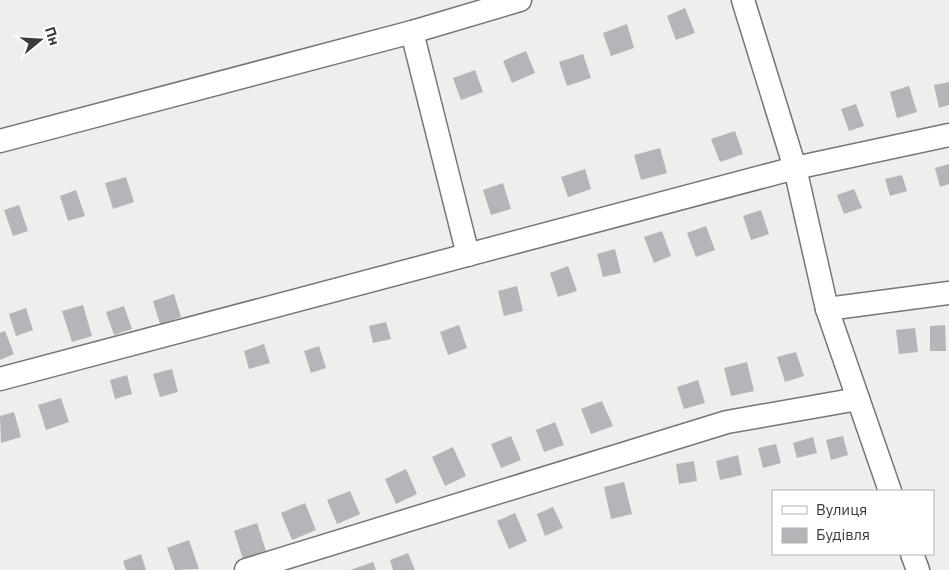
<svg xmlns="http://www.w3.org/2000/svg" width="949" height="570" viewBox="0 0 949 570" font-family="'IBM Plex Sans',sans-serif">
	<style>
		.building { fill: #b4b5b9 }
		.lines { fill: none; stroke-linecap: round; stroke-linejoin: round }
		.minor-casing { stroke: #747775; stroke-width: 25 }
		.minor { stroke: #fff; stroke-width: 22 }
	</style>
	<rect width="100%" height="100%" fill="#ecefec"/>
	<g class="building">
		<path d="M685,8L695,33L676,40L667,16Z"/>
		<path d="M627,24L634,48L611,56L603,33Z"/>
		<path d="M526,51L535,73L512,83L503,61Z"/>
		<path d="M583,54L591,78L567,86L559,62Z"/>
		<path d="M475,70L483,92L461,100L453,78Z"/>
		<path d="M949,82V105L939,108L934,85Z"/>
		<path d="M909,86L917,112L897,118L890,92Z"/>
		<path d="M856,104L864,126L849,131L841,109Z"/>
		<path d="M735,131L743,154L720,162L711,139Z"/>
		<path d="M660,148L667,173L641,180L634,155Z"/>
		<path d="M949,164V184L940,187L935,168Z"/>
		<path d="M585,169L591,189L568,197L561,177Z"/>
		<path d="M902,175L907,191L890,196L885,179Z"/>
		<path d="M126,177L134,202L113,209L105,183Z"/>
		<path d="M503,183L511,209L491,215L483,190Z"/>
		<path d="M854,189L862,208L844,214L837,195Z"/>
		<path d="M76,190L85,216L68,221L60,196Z"/>
		<path d="M19,205L28,231L13,236L4,210Z"/>
		<path d="M761,210L769,234L751,240L743,216Z"/>
		<path d="M706,226L715,250L696,257L687,233Z"/>
		<path d="M662,231L671,256L654,263L644,237Z"/>
		<path d="M615,249L621,273L603,277L597,254Z"/>
		<path d="M568,266L577,291L558,297L550,273Z"/>
		<path d="M517,286L523,311L504,316L498,291Z"/>
		<path d="M174,294L181,317L160,324L153,301Z"/>
		<path d="M83,305L92,336L72,342L62,311Z"/>
		<path d="M124,306L132,329L114,335L106,312Z"/>
		<path d="M26,308L33,330L16,336L9,314Z"/>
		<path d="M386,322L391,339L373,343L369,326Z"/>
		<path d="M459,325L467,348L448,355L440,332Z"/>
		<path d="M945,325L946,351H930V326Z"/>
		<path d="M915,328L918,352L899,354L896,330Z"/>
		<path d="M5,331L14,354L0,360V333Z"/>
		<path d="M264,344L270,363L249,369L244,351Z"/>
		<path d="M319,346L326,368L311,373L304,351Z"/>
		<path d="M796,352L804,376L785,382L777,357Z"/>
		<path d="M747,362L754,391L731,396L724,368Z"/>
		<path d="M172,369L178,392L160,397L153,374Z"/>
		<path d="M127,375L132,394L115,399L110,380Z"/>
		<path d="M698,380L705,403L684,409L677,387Z"/>
		<path d="M61,398L69,422L46,430L38,405Z"/>
		<path d="M602,401L613,426L591,434L581,409Z"/>
		<path d="M14,412L21,437L1,443L0,416Z"/>
		<path d="M555,422L564,445L544,452L536,430Z"/>
		<path d="M511,436L521,460L501,468L491,444Z"/>
		<path d="M843,436L848,455L831,460L826,440Z"/>
		<path d="M813,437L817,453L797,458L793,443Z"/>
		<path d="M776,444L781,463L763,468L758,448Z"/>
		<path d="M453,447L466,476L445,486L432,457Z"/>
		<path d="M738,455L742,475L720,480L716,461Z"/>
		<path d="M694,461L697,481L679,484L676,464Z"/>
		<path d="M406,469L417,494L396,504L385,479Z"/>
		<path d="M624,482L632,514L611,519L604,487Z"/>
		<path d="M350,491L360,514L337,524L327,500Z"/>
		<path d="M305,503L316,530L292,540L281,513Z"/>
		<path d="M553,507L563,528L545,536L537,514Z"/>
		<path d="M515,513L527,541L509,549L497,521Z"/>
		<path d="M257,523L266,551L243,559L234,531Z"/>
		<path d="M189,540L199,569L175,570L167,548Z"/>
		<path d="M408,553L415,570H393L390,560Z"/>
		<path d="M141,554L146,570H126L123,561Z"/>
		<path d="M373,562L376,570H350Z"/>
	</g>
	<g class="lines">
		<defs>
			<g id="minor">
				<path d="M743,0L795,168L827,309L890,491"/>
				<path d="M412,32L468,255"/>
				<path d="M0,141L412,32L520,0"/>
				<path d="M827,309L949,293"/>
				<path d="M0,379L795,168L949,135"/>
				<path d="M912,554L918,570"/>
				<path d="M246,570L727,422L858,399"/>
			</g>
		</defs>
		<use href="#minor" class="minor-casing"/>
		<use href="#minor" class="minor"/>
	</g>
	<rect x="772" y="490" width="162" height="65" fill="#ffffff" stroke="#b0b1b0"/>
	<rect x="782" y="506" width="25" height="8" fill="#ffffff" stroke="#b0b1b0"/>
	<text x="816" y="515" font-size="15" fill="#3a3b3a">Вулиця</text>
	<rect x="782" y="528" width="25" height="15" fill="#b4b5b9" stroke="#b0b1b0"/>
	<text x="816" y="540" font-size="15" fill="#3a3b3a">Будівля</text>
	<g transform="translate(40 40) rotate(72)" stroke="#ffffff" stroke-width="4" paint-order="stroke">
	<path d="M0-4L9 19L0 12L-9 19Z" fill="#3a3b3a"/>
	<text y="-8" font-size="14" font-weight="bold" text-anchor="middle" fill="#3a3b3a">Пн</text>
	</g>
</svg>
